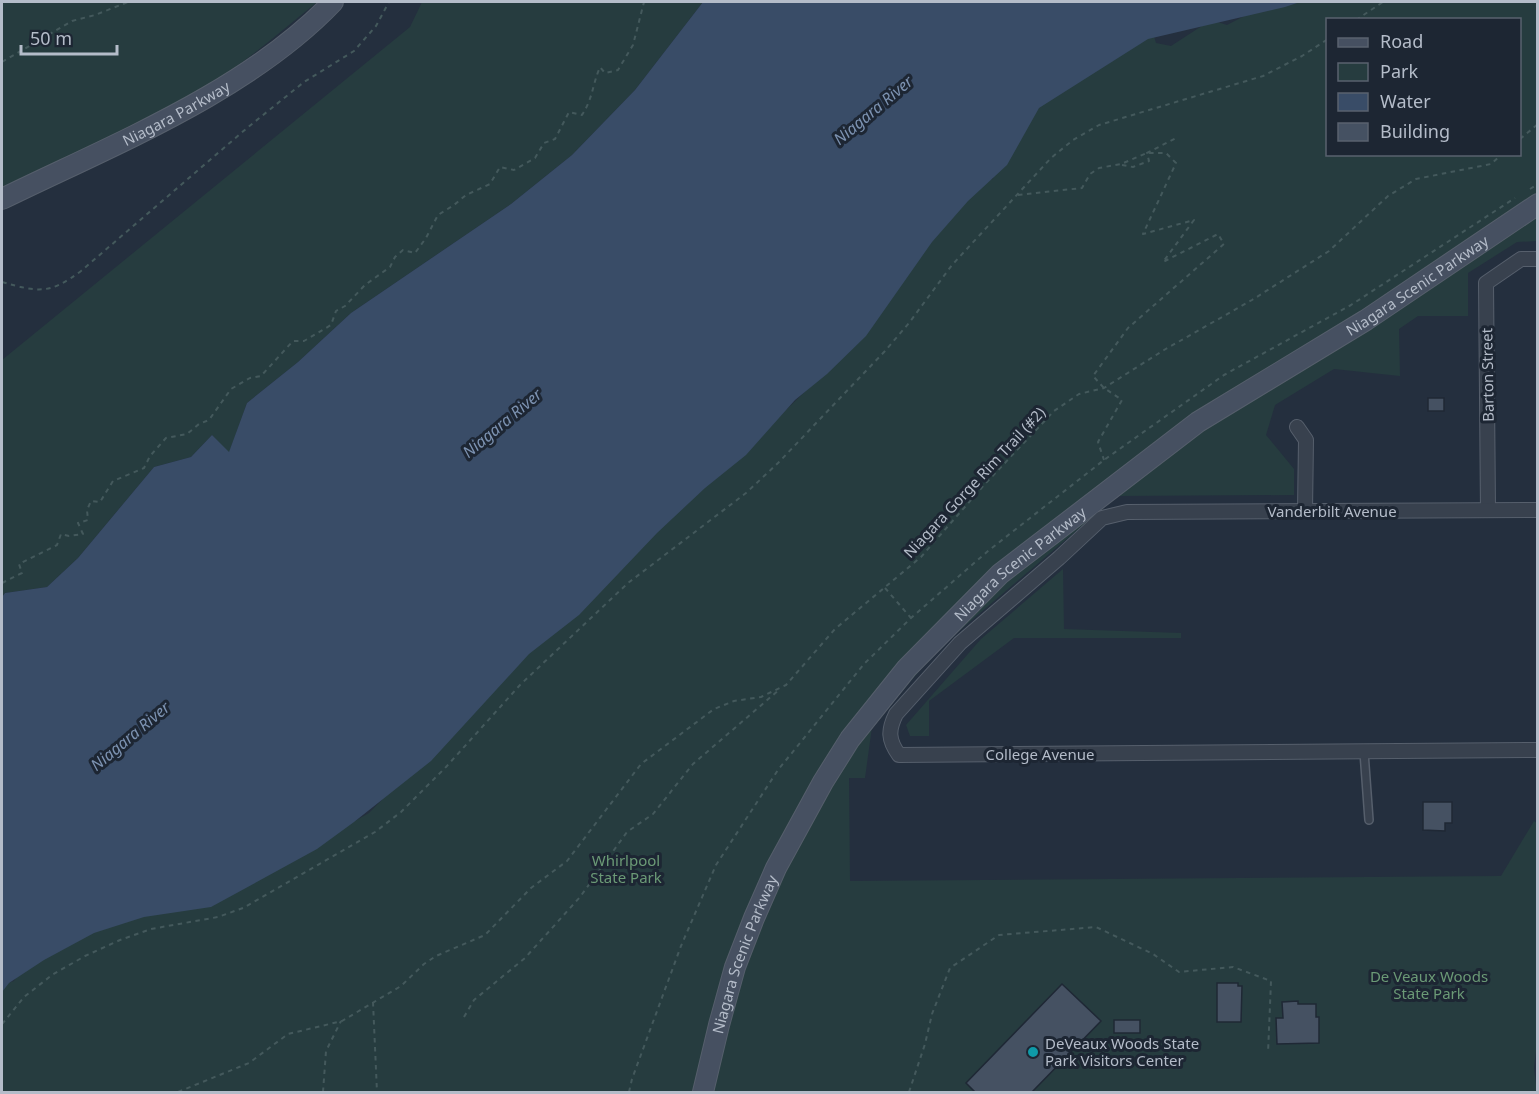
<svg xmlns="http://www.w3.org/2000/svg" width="1539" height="1094" viewBox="0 0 1539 1094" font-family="'Noto Sans',sans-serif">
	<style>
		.green { fill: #263c3f; fill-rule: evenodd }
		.water { fill: #394c67 }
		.building { fill: #455162; stroke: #1f2835; stroke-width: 1.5 }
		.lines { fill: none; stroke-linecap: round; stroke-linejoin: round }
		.lane-casing { stroke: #565f6c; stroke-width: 10 }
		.street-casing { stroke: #565f6c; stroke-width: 16 }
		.secondary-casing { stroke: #565f6c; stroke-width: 22 }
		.path { stroke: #44595c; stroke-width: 2; stroke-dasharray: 4.5 4.5; stroke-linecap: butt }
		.lane { stroke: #38414e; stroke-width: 7 }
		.street { stroke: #38414e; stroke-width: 14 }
		.secondary { stroke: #465061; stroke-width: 20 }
		.culture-dot { fill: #0f9aa8; stroke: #1d2633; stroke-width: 2 }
		.labels { text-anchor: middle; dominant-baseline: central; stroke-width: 6; stroke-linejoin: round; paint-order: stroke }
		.street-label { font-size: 15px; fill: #b4bcc9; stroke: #1d2633 }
		.park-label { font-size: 15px; fill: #6b9a76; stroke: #1d2633 }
		.poi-label { font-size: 15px; fill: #b4bcc9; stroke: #1d2633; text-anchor: start }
		.water-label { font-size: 16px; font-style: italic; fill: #7c92b1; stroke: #1d2633 }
	</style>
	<rect width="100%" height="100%" fill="#242f3e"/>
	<g class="green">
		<path d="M2,2H317C280,32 242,66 200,90C137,127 68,156 2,187Z"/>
		<path d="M422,2H703L635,90L572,155L511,204L351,313L298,362L247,403L229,453L212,435L191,457L154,467L78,558L47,587L5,593L2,597V360L410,27Z"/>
		<path d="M1302,2H1537V241L1517,242L1468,273V316H1418L1399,329L1400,376L1334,369L1275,405L1266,435L1294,469V495L1117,496L938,649L872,727L865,778H849L850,881L1501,876L1534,821L1538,824V1033L1534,1068L1537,1092H2V985L14,981L29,959L118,916L231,891L369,813L448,733L480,678L752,443L856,342L952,185L993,179L998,137L1037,92L1152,29L1156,43L1171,46L1211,20L1227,25L1256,10ZM1328,20H1520V154H1328Z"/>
		<path d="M1063,569L1064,629L1181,633V638H1014L929,701V736H910L906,725L981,639Z"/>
	</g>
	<path class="water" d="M703,2H1300L1285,7L1148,39L1039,108L1007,165L968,201L932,242L866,336L827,374L795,400L746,455L705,488L657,533L579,615L529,654L431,761L354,822L317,849L211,907L144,917L94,933L44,960L9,983L2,992V597L5,593L47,587L78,558L154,467L191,457L212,435L229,452L247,403L298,362L351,313L511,204L572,155L635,90Z"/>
	<g class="building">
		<rect x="1428" y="398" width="16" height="13"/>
		<path d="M1423,802H1452V823H1445V831L1423,830Z"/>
		<path d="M1217,983H1238V986H1242L1241,1022H1217Z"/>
		<path d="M1062,984L1101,1021L1032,1092H975L966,1083Z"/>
		<path d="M1298,1001V1004H1316V1017H1319V1043L1277,1044L1276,1018H1283L1282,1002Z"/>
		<rect x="1114" y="1020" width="26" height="13"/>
	</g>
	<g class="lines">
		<defs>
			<path id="lane" d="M1364,752L1369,820"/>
			<g id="street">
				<path d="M1297,427L1306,440L1305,511"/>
				<path d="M1488,510L1486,283L1521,259H1538"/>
				<path d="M1538,510L1127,512L1102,518L1059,558L960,643L896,714C888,730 888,740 899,755L1538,750"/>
			</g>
			<g id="secondary">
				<path id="s1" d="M2,199C112,145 247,92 333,2"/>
				<path id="s2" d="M703,1092L719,1025L735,967L754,918L776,868L823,782L850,739L907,668L1000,574L1198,422L1366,320L1538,204"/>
			</g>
		</defs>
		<use href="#lane" class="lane-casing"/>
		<use href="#street" class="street-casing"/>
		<use href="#secondary" class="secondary-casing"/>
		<g class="path">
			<path d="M1356,20L1383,2"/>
			<path d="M2,62L72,21L95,15L128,2"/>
			<path d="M1520,139L1538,124"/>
			<path d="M1122,165L1133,167L1149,161L1147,153L1176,138"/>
			<path d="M1530,189L1538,184"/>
			<path d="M1018,195L1082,188L1090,174L1099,168L1121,164L1147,153H1166L1176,163L1143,234L1194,220L1163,262L1218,234L1224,244L1128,328L1093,376L1104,388L1122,400L1098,442L1104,460"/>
			<path d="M2,282C38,292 49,295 81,271L247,128L304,82L354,51L376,26L389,2"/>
			<path d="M2,583L22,573L19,564L57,545L61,534L69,536L83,534L78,523L88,520L87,510L91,501L100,502L113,481L144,468L150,456L166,438L187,434L199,424L209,420L231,389L250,378L261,376L293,341H304L331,325L336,311L345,306L365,285L390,267L395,257L403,250L415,253L426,238L438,215L454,205L466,195L490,184L500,167L514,170L535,158L544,143L555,139L569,112L582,115C593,98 592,86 600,67L605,73L618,70L633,45L644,2"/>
			<path d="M2,588V593"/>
			<path d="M885,588L911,618"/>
			<path d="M373,1002L377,1092"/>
			<path d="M464,1017L474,1000L525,958L580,897L627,832L653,814L693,764L780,689"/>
			<path d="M2,1024L24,997L52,975L85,956L120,940L151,929L218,917L243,908L375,832L401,812L446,767L520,685L628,583L746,493L778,463L885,351L909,323L952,265L1051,158L1073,140L1099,125L1263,76L1302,56L1328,39"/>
			<path d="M178,1092L249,1063L288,1034L342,1021L401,986L424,964L436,956L485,935L531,888L567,861L641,764L714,709L734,701L761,697L786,685L835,629L921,557L985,484L1054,411L1079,394L1104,388L1164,350L1252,300L1329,251L1388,196L1416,179L1491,164L1502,154"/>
			<path d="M323,1092L326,1051L341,1021"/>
			<path d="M629,1092L632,1079L681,946L716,865L778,770L864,664L911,618L988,551L1104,460L1224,375L1351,305L1515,198"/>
			<path d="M909,1092L925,1044L932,1014L950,968L999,935L1096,927L1153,954L1179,972L1233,967L1271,981L1268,1053"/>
		</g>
		<use href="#lane" class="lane"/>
		<use href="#street" class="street"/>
		<use href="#secondary" class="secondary"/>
	</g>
	<circle class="culture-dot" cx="1033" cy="1052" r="6"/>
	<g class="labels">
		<g class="street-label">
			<text stroke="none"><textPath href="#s1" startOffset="194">Niagara Parkway</textPath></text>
			<text stroke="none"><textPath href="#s2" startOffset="1116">Niagara Scenic Parkway</textPath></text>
			<text transform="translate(1487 375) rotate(-91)">Barton Street</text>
			<text transform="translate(974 482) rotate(-47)">Niagara Gorge Rim Trail (#2)</text>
			<text x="1332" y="511">Vanderbilt Avenue</text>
			<text stroke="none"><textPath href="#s2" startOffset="630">Niagara Scenic Parkway</textPath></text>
			<text x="1040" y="754">College Avenue</text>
			<text stroke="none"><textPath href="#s2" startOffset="144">Niagara Scenic Parkway</textPath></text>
		</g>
		<g class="park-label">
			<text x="626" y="860">Whirlpool<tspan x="626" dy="17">State Park</tspan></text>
			<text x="1429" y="976">De Veaux Woods<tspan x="1429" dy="17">State Park</tspan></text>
		</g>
		<g class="poi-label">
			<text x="1045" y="1043">DeVeaux Woods State<tspan x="1045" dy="17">Park Visitors Center</tspan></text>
		</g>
		<g class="water-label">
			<text transform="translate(873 110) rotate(-40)">Niagara River</text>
			<text transform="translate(502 423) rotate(-40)">Niagara River</text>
			<text transform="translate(130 736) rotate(-40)">Niagara River</text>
		</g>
	</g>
	<rect width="1539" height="1094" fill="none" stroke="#b4bcc9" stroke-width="6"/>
	<rect x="1326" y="18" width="195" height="138" fill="#1d2633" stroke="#59626f" stroke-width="1.5"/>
	<rect x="1338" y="38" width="30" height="9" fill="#465061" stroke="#59626f" stroke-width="1.5"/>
	<text x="1380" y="48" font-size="18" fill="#b4bcc9">Road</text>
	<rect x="1338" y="63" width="30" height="18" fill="#263c3f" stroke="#59626f" stroke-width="1.5"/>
	<text x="1380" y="78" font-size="18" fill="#b4bcc9">Park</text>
	<rect x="1338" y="93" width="30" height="18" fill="#394c67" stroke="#59626f" stroke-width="1.5"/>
	<text x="1380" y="108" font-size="18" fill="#b4bcc9">Water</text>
	<rect x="1338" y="123" width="30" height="18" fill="#455162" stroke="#59626f" stroke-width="1.5"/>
	<text x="1380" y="138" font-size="18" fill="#b4bcc9">Building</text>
	<path d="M21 45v9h96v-9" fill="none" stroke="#b4bcc9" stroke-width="3"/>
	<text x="30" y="45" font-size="18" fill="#b4bcc9" stroke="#1d2633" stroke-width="4.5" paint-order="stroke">50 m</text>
</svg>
